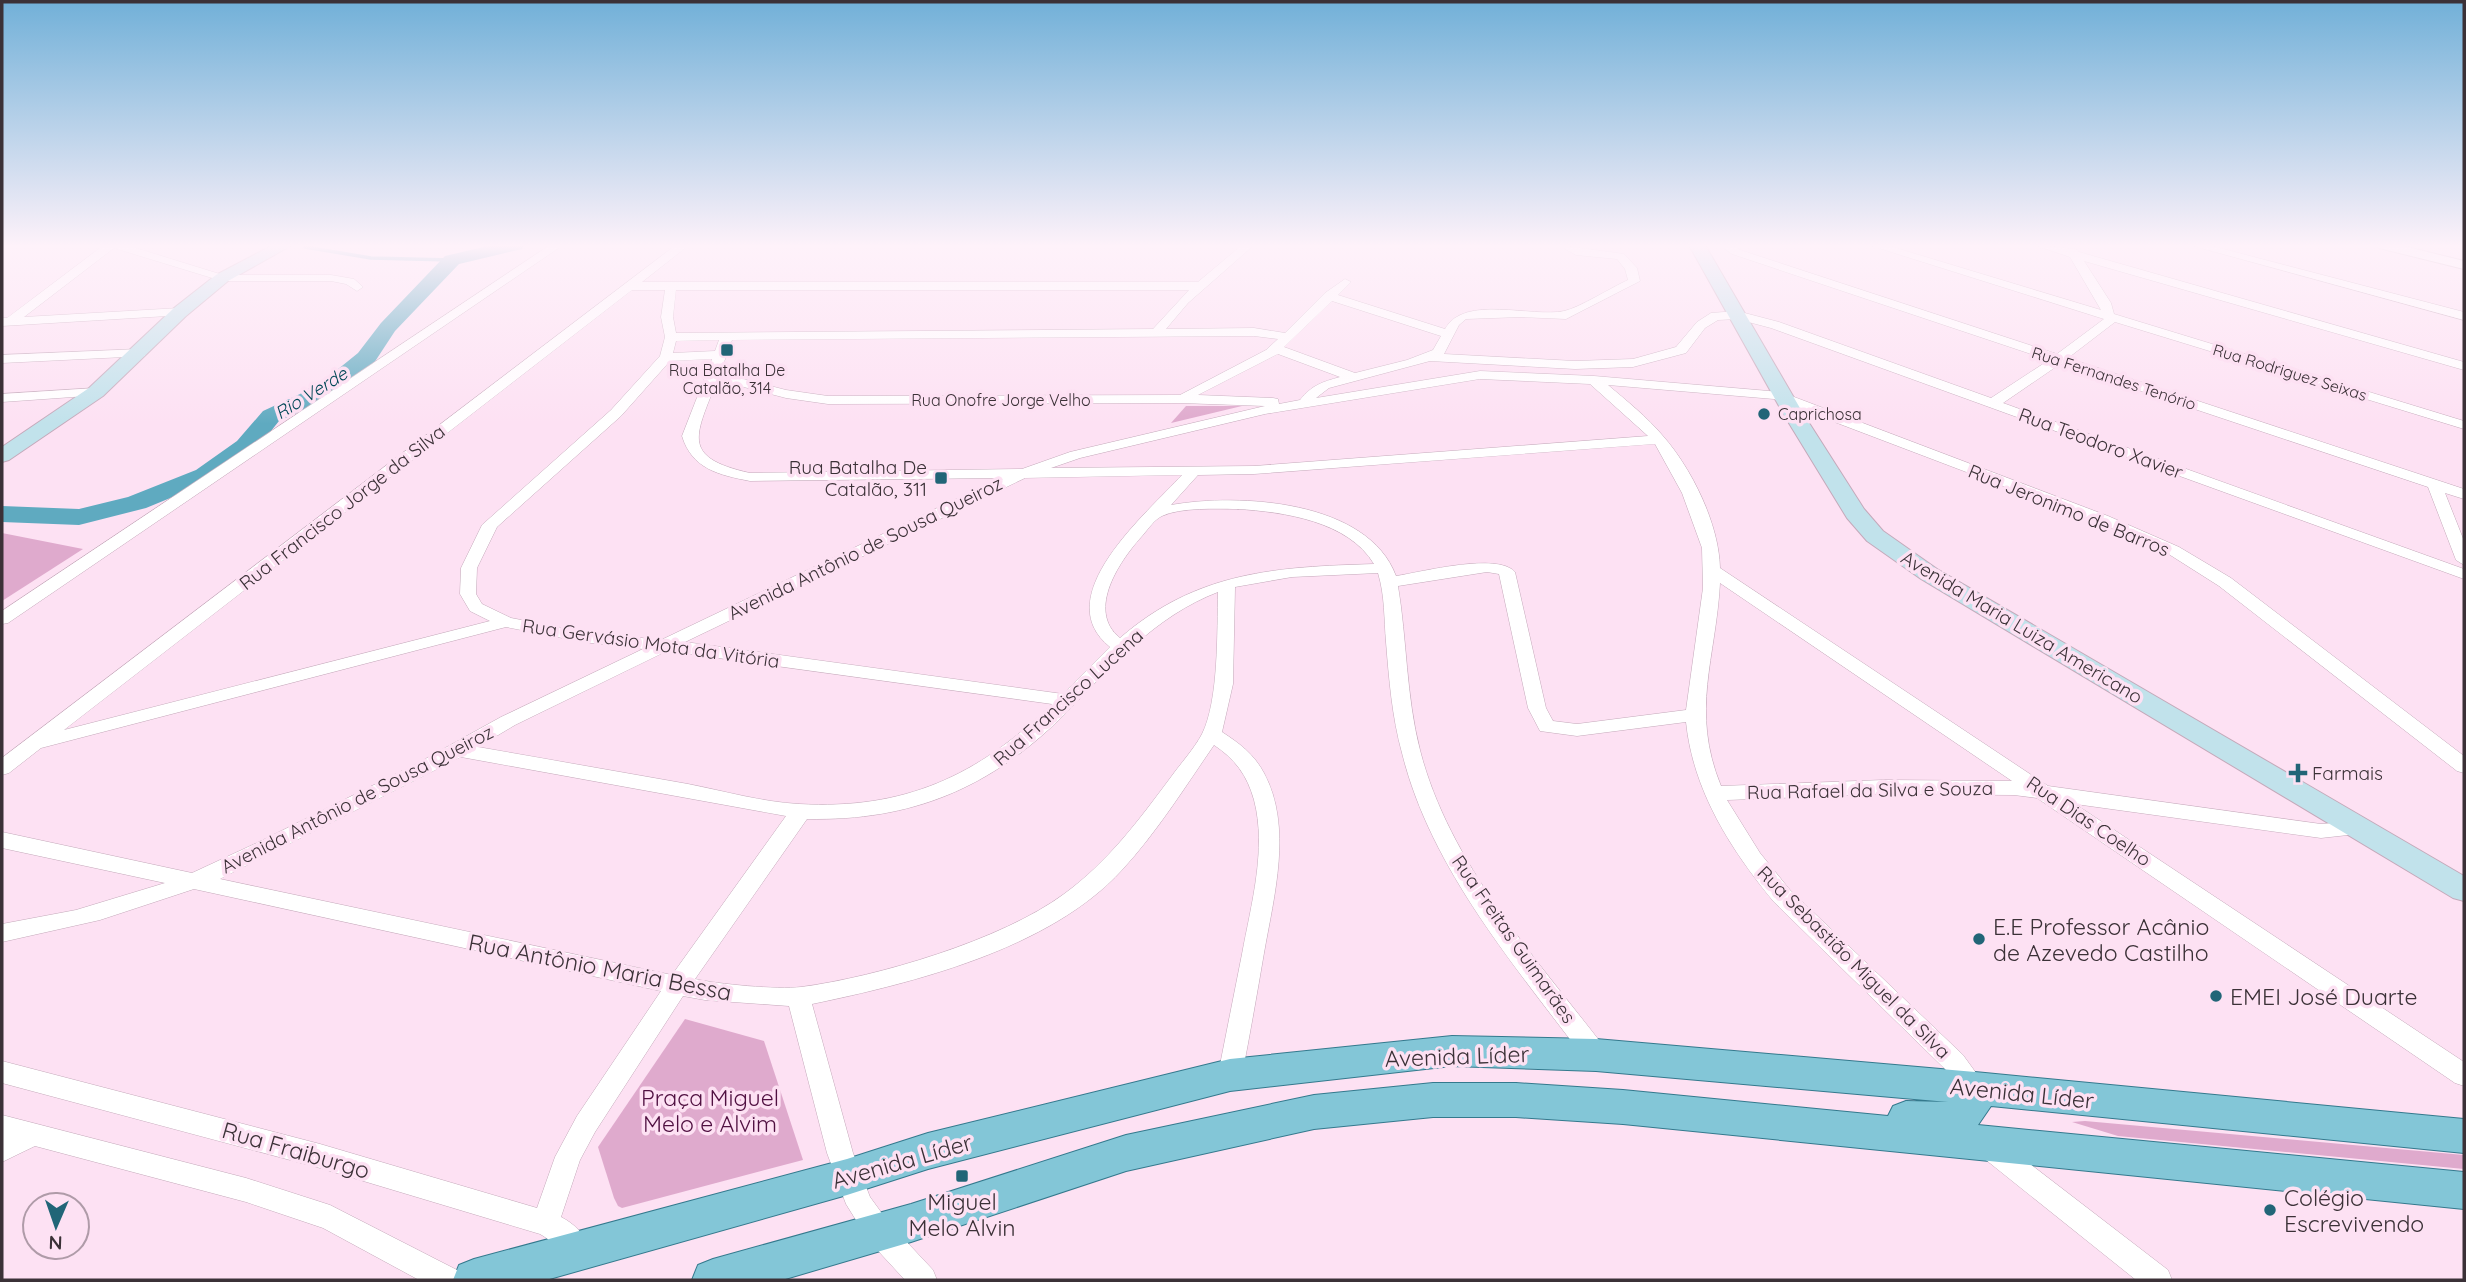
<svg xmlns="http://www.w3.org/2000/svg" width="2466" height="1282" viewBox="0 0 2466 1282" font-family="Quicksand,sans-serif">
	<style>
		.green { fill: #dfaacd }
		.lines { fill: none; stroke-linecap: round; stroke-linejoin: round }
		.stream { stroke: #5faac0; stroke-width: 3.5 }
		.river { fill: #5faac0; fill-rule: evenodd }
		.minor-casing { stroke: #c4a9ba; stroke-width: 1 }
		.tertiary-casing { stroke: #c4a9ba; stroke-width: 2 }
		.secondary-casing { stroke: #c4a9ba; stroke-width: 2 }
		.primary-casing { stroke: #34798d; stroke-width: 2 }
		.minor { fill: #fff; fill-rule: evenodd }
		.tertiary { fill: #fff; fill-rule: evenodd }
		.secondary { fill: #c1e2eb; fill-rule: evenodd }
		.primary { fill: #83c6d7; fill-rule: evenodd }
		.poi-dot { fill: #216577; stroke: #fde1f3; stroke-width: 2.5 }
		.labels { text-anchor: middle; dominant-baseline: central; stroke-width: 7; stroke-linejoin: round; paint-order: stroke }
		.far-poi-label { font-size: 16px; fill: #3b3137; stroke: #fde1f3 }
		.far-street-label { font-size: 16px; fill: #3b3137; stroke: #fde1f3 }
		.far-water-label { font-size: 18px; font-style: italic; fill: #004756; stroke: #fde1f3 }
		.street-label { font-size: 19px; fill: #3b3137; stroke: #fde1f3 }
		.poi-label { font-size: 19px; fill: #3b3137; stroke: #fde1f3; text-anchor: end }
		.near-poi-label { font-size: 23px; fill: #3b3137; stroke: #fde1f3; text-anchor: start }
		.near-street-label { font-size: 23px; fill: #3b3137; stroke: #fde1f3 }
		.near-park-label { font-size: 23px; fill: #501041; stroke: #fde1f3 }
	</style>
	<rect width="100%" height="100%" fill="#fde1f3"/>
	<g class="green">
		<path d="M1186,406H1242L1171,423Z"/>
		<path d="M2,533L83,549L2,601Z"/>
		<path d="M685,1019L764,1041L803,1160L622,1208L618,1206L614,1198L598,1147Z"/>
		<path d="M2085,1121L2464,1155V1169L2118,1136L2072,1122Z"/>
	</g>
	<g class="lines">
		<path class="stream" d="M305,247L371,258L452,260"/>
		<path class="river" d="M492,245H524L522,249L459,264L395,331L374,363L348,384L316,404L279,421L255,451L214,480L146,508L79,525L2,522V506L79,509L128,497L196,470L237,441L263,411L300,394L332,374L358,353L381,323L445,256Z"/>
		<defs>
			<g id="minor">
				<path d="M104,245H126L223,275H331L354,279L363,287L357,291L346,284L331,281H222L114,248L24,317L180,308L186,312L184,315L2,326V318H7Z"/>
				<path d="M550,245H563L8,623L2,624V611Z"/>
				<path d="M676,245H689L642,282H1198L1242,245H1254L1188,303L1166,329L1254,328L1285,333L1325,293L1345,279L1351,282L1338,295L1445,329C1464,294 1532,318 1564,311C1579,308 1612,287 1628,280L1625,269L1617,259L1576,255L1558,245L1624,254L1637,268L1640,281L1566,319L1521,317L1466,319L1459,325L1444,354L1575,361L1633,359L1676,347L1697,322L1711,313L1737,311L1779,322L1991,398L2049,360L1732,254L1719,245H1732L1740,250L2057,354L2104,319L1869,245H1886L2101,310L2070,257L2034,245L2076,249L2079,252L2464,362V370L2084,261L2111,303L2114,314L2464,421V429L2115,322L2068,358L2464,489V499L2445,493L2464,541V565L2456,560L2428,487L2060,364L2003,403L2464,569V579L1771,328L1737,319L1718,320L1705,328L1686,353L1633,367L1575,369L1430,361L1329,388L1316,398L1480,371L1594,376L1781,392L2108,516L2179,547L2231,578L2464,756V773L2457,771L2219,586L2167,553L2098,522L1774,399L1608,385C1627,401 1647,417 1663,436C1692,469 1719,524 1720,568L2048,786L2321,824L2359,821L2366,823L2369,828L2366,833L2321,838L2075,804L2464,1062V1086L2455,1083L2037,798L2014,795L1884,794L1727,800L1760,853L1790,890L1963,1055L1987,1088L1984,1096C1965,1103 1956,1083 1945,1069L1774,902C1731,850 1693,791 1686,722L1577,736L1540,731L1528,708L1499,574L1487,572L1398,586C1407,640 1406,695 1420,750C1449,863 1535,957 1605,1048L1608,1055L1605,1062L1596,1065L1587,1062C1517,968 1431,870 1402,753C1392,717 1389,679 1386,642C1384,619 1385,596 1378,573L1292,577L1235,587L1233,684L1222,732C1239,743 1254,754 1264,773C1293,827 1274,896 1264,953C1257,994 1250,1034 1242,1075L1239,1083L1230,1086L1221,1083L1218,1075C1226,1035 1234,994 1242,954C1251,905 1267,849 1254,800C1247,775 1235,759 1214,745C1185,787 1157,832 1122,870C1050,949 913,983 812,1004L853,1153L870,1197L889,1223L933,1270L937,1280H905L869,1241L846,1204L827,1153L789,1006L705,1000L683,996L595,1132L580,1160L561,1217C575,1224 585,1235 592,1250L588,1259L578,1263C563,1257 555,1242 540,1234L320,1168L2,1083V1061L320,1144L537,1208L555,1157L577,1116L661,991L194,889L100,920L2,942V924L76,910L165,883L2,848V832L192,873L261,841L418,763L501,717L643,649L583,642L506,627L41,748L9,773L2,775V758ZM632,290H665L661,317L665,337L660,356L611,410L482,525L461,568L460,594L470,611L490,621L64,730ZM676,290H1189L1153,329L676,333L673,317ZM1332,301L1441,336L1433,350L1407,360L1355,373L1284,347ZM1254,336L1278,339L1266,350L1180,395L828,396L786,390L720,373L732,340ZM719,340L715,351L673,353L676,341ZM1278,354L1340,377C1322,382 1312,385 1300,400L1279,404L1278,399L1273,398L1198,395ZM712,359L682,436C692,469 719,475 750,481L1000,478L661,640L583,632L511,618L482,604L476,594L477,568L497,527L621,416L670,361ZM1480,379L1590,384L1648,436L1254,466L1051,468L1080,458L1265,414ZM717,380L786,398L828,404L1181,403L1265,406L1070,452L1022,469L750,473C678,457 697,434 717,380ZM1655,444L1682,493L1702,548L1703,588L1686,710L1577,724L1553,721L1546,708L1515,572C1498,552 1422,572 1396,576C1368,500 1239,493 1171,505L1198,475L1254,474ZM1182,475C1147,513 1047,597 1110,647L1063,694L685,642L1025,478ZM1238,509C1284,512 1348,521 1374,564C1277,567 1197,571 1120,638C1085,610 1121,559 1143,535C1148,529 1155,519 1162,516C1181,507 1217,509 1238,509ZM1720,583L2012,781L1884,780L1721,786C1690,710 1716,659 1720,583ZM1218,592C1217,631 1219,700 1202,734C1194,749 1181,763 1171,777C1139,820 1108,862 1064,894C1002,940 877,977 801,987C778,990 717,984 695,979L807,819C912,821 991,788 1065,714C1111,667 1155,616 1218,592ZM667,651L1052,704C978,776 904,810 799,804C762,802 724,791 688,784C618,772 548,759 478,747L515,725ZM461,757L786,816L672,975L220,879Z"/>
				<path d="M2190,245H2208L2464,312V320Z"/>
				<path d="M140,349L145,350V356L2,363V355Z"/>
				<path d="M96,388L103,392L101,395L2,402V394Z"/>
				<path d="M2,1115L246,1178L330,1205L457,1270L461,1280H419L323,1228L246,1202L35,1146L2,1162Z"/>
				<path d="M1990,1136L1999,1140L2168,1270L2172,1280H2136L1981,1156L1977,1148L1981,1140Z"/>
			</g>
			<path id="tertiary" d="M2377,245H2399L2464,261V269L2379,248Z"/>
			<g id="secondary">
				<path d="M273,245H292L228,281L186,316L103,396L9,460L2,462V447L89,388L174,308L216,275Z"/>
				<path d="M1689,245H1705L1804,415L1864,509L1883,531L1937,569L2464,876V901L2453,898L1921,579L1867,541L1847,518L1784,415Z"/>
			</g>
			<path id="primary" d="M1452,1036L1596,1039L1975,1072L2464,1119V1153L1991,1106L1978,1125L2464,1172V1209L1623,1124L1516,1117H1433L1314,1129L1126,1171L911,1242L782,1280H692L698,1265L713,1259L911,1204L1126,1135L1314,1095L1433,1083H1516L1623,1090L1888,1116L1893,1106L1906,1101L1948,1102L1596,1071L1452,1066L1230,1091L928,1169L847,1195L546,1280H453L459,1265L474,1259L847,1159L928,1133L1230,1059Z"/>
		</defs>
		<use href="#minor" class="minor-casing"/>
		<use href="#tertiary" class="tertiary-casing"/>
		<use href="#secondary" class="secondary-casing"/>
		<use href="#primary" class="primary-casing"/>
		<use href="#minor" class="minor"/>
		<use href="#tertiary" class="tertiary"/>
		<use href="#secondary" class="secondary"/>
		<use href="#primary" class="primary"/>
	</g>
	<linearGradient id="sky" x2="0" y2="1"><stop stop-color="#71b0d8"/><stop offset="0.58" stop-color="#fef2fa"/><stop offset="1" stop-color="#fef2fa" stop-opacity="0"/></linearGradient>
	<rect width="2466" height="424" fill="url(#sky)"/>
	<g class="poi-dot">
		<rect x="720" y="343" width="14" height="14" rx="3.5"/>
		<circle cx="1764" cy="414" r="7"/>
		<rect x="934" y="471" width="14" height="14" rx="3.5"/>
		<path d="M2294.5 762.5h7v7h7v7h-7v7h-7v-7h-7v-7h7z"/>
		<circle cx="1979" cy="939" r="7"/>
		<circle cx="2216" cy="996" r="7"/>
		<rect x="955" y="1169" width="14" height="14" rx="3.5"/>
		<circle cx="2270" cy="1210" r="7"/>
	</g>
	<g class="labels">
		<g class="far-poi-label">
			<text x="727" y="370">Rua Batalha De<tspan x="727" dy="18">Catalão, 314</tspan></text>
			<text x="1778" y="414" text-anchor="start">Caprichosa</text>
		</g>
		<g class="far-street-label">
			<text transform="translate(2290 372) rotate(17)">Rua Rodriguez Seixas</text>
			<text transform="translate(2114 378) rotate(18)">Rua Fernandes Tenório</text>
			<text x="1001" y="400">Rua Onofre Jorge Velho</text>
		</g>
		<g class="far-water-label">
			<text transform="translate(311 393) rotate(-32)">Rio Verde</text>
		</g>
		<g class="street-label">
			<text transform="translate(2101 443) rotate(20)">Rua Teodoro Xavier</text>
			<text transform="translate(342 507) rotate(-38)">Rua Francisco Jorge da Silva</text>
			<text transform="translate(2069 510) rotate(22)">Rua Jeronimo de Barros</text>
			<text transform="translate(865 548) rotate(-26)">Avenida Antônio de Sousa Queiroz</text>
			<text transform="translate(2022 627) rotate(31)">Avenida Maria Luiza Americano</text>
			<text transform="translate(651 643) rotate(8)">Rua Gervásio Mota da Vitória</text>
			<text transform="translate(1068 697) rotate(-42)">Rua Francisco Lucena</text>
			<text transform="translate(1870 790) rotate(-1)">Rua Rafael da Silva e Souza</text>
			<text transform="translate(357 799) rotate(-27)">Avenida Antônio de Sousa Queiroz</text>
			<text transform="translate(2089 821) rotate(34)">Rua Dias Coelho</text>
			<text transform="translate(1514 939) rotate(55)">Rua Freitas Guimarães</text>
			<text transform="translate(1854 962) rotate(45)">Rua Sebastião Miguel da Silva</text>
		</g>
		<g class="poi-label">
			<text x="927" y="467">Rua Batalha De<tspan x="927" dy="22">Catalão, 311</tspan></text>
			<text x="2312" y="773" text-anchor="start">Farmais</text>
		</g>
		<g class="near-poi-label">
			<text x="1993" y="926">E.E Professor Acânio<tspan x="1993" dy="26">de Azevedo Castilho</tspan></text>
			<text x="2230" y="996">EMEI José Duarte</text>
			<text x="2284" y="1197">Colégio<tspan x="2284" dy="26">Escrevivendo</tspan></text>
			<text x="962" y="1201" text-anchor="middle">Miguel<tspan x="962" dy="26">Melo Alvin</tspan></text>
		</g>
		<g class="near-street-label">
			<text transform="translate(600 967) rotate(11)">Rua Antônio Maria Bessa</text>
			<text transform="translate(1457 1056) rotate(-2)">Avenida Líder</text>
			<text transform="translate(2022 1093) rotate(6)">Avenida Líder</text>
			<text transform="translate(296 1150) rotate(16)">Rua Fraiburgo</text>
			<text transform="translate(902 1161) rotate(-16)">Avenida Líder</text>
		</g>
		<g class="near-park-label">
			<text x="710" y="1097">Praça Miguel<tspan x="710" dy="26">Melo e Alvim</tspan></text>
		</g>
	</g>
	<rect width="2466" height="1282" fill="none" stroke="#3b3137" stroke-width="7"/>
	<g transform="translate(56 1226) rotate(182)"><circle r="33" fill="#fde1f3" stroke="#af9ba8" stroke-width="2"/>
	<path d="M0-5L12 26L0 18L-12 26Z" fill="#216577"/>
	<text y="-10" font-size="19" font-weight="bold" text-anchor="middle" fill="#3b3137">N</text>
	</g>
</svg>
